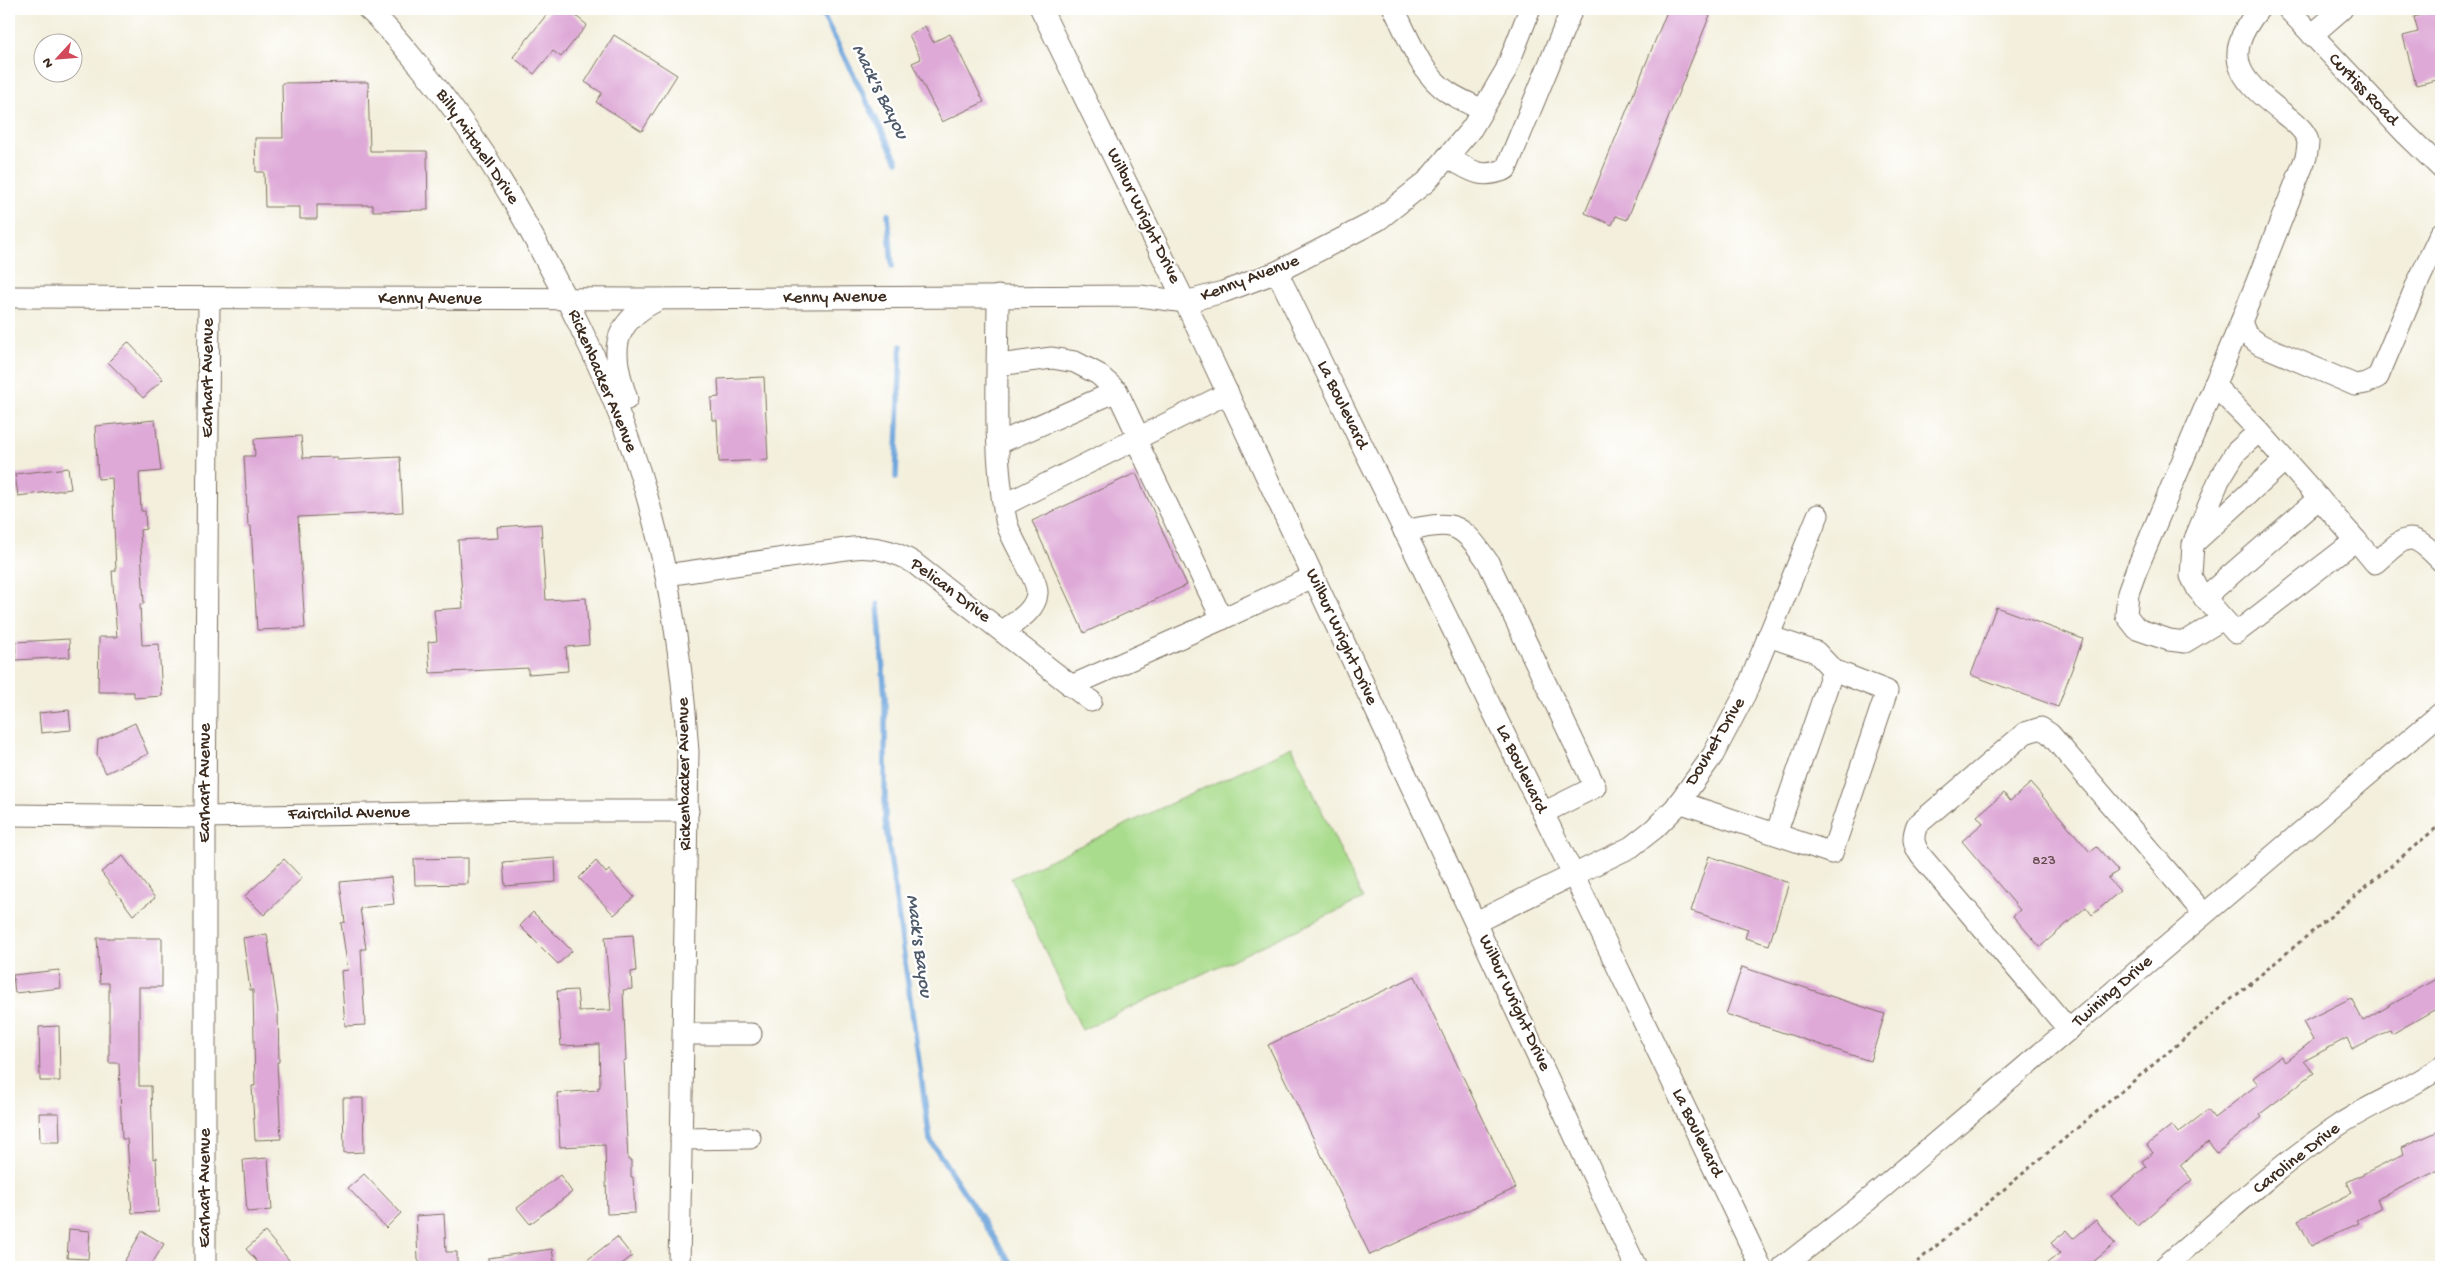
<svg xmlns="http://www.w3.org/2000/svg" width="2450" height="1276" viewBox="0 0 2450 1276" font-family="'Gochi Hand',sans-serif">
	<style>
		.green { fill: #a9dc8c; stroke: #728355 }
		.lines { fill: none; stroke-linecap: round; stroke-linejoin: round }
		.stream { stroke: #6ba3da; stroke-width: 5.5 }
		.building { fill: #dea9d7 }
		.minor-casing { stroke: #7b6f60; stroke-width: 23 }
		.path { stroke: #7b6f60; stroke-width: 3; stroke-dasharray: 4 4; stroke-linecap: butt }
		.minor { stroke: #fff; stroke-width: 21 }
		.labels { text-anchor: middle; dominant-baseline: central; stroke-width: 4.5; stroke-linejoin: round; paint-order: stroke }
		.number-label { font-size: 15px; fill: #644a4c }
		.street-label { font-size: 18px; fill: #3b2a1e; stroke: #fff }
		.water-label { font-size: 19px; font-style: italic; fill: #4e5a69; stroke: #fff }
	</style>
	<rect width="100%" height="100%" fill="#fff"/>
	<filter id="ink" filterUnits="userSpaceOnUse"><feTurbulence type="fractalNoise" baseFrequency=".02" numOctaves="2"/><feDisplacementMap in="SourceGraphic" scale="10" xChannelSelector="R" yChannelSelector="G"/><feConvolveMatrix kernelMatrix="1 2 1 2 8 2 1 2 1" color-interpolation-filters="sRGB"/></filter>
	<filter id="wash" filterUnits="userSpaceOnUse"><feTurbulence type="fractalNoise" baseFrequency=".0096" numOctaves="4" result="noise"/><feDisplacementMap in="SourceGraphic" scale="20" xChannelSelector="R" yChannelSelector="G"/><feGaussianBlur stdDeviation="1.12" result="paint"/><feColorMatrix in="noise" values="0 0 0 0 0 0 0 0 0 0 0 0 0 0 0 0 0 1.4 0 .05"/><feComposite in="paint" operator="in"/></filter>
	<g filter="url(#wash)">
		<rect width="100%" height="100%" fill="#f3efdc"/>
		<path class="green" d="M1292,747L1363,899L1082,1030L1011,878Z"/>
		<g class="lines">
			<g class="stream">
				<path d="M820,9L897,161"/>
				<path d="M888,214L892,266"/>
				<path d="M896,477L901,346"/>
				<path d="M878,604L885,698V820L930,1140L1013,1267"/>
			</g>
		</g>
		<g id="blocks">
			<g class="building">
				<path d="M551,9H567L587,25L561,57L553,51L534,74L513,57Z"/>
				<path d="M1668,9H1697L1710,15L1627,220L1616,216L1612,225L1585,213Z"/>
				<path d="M2441,10V79L2416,85L2403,36L2418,32L2414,17Z"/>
				<path d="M925,26L933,42L950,34L984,102L942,122L912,63L921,59L909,35Z"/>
				<path d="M614,35L677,75L642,131L596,102L602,93L585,82Z"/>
				<path d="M368,82L370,151H427L428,210L373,211V205H317V219H300V207H265L264,172H256L255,138H283L282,83Z"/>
				<path d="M128,342L163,379L143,398L108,362Z"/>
				<path d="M764,377L768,460L719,462L717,420H712L711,398L719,397L718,379Z"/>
				<path d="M155,420L161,471L139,473L141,511H145L146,529L140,530L144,604H140L142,645L159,644L162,696L134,698V692H98L99,637H117L112,571H116L112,478L98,479L95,426Z"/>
				<path d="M301,436L303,458L337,457V460L400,457L403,512L298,517L305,628L257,630L251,526H248L244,456H255L254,439Z"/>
				<path d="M68,468L71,489L18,496L15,474Z"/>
				<path d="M1136,473L1187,585L1084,633L1032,521Z"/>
				<path d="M541,524L546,600L586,598L589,645L566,647L568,671L528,674V668L430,673L428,642L437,641L434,610L463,608L458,540L498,538L497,527Z"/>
				<path d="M1996,607L2083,639L2058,707L1971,675Z"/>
				<path d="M69,639L70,657L16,660L15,642Z"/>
				<path d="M69,710L71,730L41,733L39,713Z"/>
				<path d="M135,723L148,754L106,773L97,755L98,740Z"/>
				<path d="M2031,783L2090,852L2097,847L2118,871L2108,878L2120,891L2092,915L2086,907L2040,947L2013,916L2020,910L1962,841L1983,823L1977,816L2004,793L2010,801Z"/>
				<path d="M123,856L155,898L133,915L101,872Z"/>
				<path d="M1709,856L1789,883L1769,945L1745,938L1748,929L1691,911Z"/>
				<path d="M468,858V884L415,885L414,859Z"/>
				<path d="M555,858L556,882L505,886L503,862Z"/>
				<path d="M284,859L302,878L264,915L245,896Z"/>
				<path d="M596,861L606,873L609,870L634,897L614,915L579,878Z"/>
				<path d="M391,877L394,904L360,908L366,949H361L365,1025L345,1026L341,971L348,970L341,923L345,922L340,882Z"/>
				<path d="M533,912L572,951L558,964L520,926Z"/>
				<path d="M267,934L278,1012L279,1062H277L281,1139L255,1140L252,1086H255L253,990H250L243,938Z"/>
				<path d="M633,935L636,971L631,972L632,989L623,990L626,1060L623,1061L628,1160H631V1177H633L635,1213L607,1214L605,1145L560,1147L557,1093L598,1090V1087H600L599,1044L561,1046L557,991L577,990L579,1011L611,1010L605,937Z"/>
				<path d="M97,938H162V987H139V1086H151L153,1159L156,1158L159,1212L132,1213L127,1139H122L119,1063H109V983H100Z"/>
				<path d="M1742,967L1885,1014L1870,1061L1726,1014Z"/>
				<path d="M59,970L61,988L15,993L13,975Z"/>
				<path d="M1415,976L1516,1188L1370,1255L1268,1045Z"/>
				<path d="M2441,976V1006L2392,1034L2390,1030L2352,1049L2347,1038L2304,1061L2314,1073L2260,1114L2262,1117L2217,1153L2208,1142L2180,1165L2192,1180L2137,1226L2111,1196L2146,1167L2142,1161L2153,1153L2147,1145L2172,1125L2178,1133L2208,1110L2214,1118L2258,1084L2253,1078L2281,1056L2285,1062L2313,1040L2303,1022L2351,998L2363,1021Z"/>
				<path d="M59,1026L60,1081H40L39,1027Z"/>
				<path d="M343,1098H363L364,1152L344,1153Z"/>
				<path d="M39,1113H59L60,1142H40Z"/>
				<path d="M2441,1130V1169L2377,1199L2381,1208L2357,1220L2359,1223L2311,1246L2298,1220L2352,1193L2347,1182L2403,1154L2401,1148Z"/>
				<path d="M268,1158L272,1210L247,1212L243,1160Z"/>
				<path d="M364,1174L401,1213L386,1228L348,1188Z"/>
				<path d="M560,1175L572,1192L530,1224L517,1208Z"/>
				<path d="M444,1214L446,1252H457V1267H424L418,1260L416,1216Z"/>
				<path d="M2096,1220L2115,1244L2087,1267H2042L2060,1253L2051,1243L2067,1230L2074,1238Z"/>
				<path d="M69,1229L90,1231L88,1259L67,1258Z"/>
				<path d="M142,1231L164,1244L150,1267H121Z"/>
				<path d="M265,1232L295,1267H262L246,1249Z"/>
				<path d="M617,1237L632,1256L618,1267H578Z"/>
				<path d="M552,1249L555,1267H489L488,1258Z"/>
			</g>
		</g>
	</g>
	<g filter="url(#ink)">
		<use href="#blocks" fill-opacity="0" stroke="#7b6f60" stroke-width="1"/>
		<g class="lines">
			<defs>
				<g id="minor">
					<path d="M368,9C384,23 399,41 413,58C456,109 493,163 525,222C562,289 597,356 624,427C664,531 681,642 688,752L679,1267"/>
					<path d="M1041,9L1185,302L1636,1267"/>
					<path d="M1394,9C1408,36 1421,75 1448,92C1458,99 1471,104 1482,110"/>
					<path d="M2259,9C2216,62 2245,83 2289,118C2296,124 2306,131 2308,142C2308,146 2307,152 2306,157L2241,322L2246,334L2259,344L2355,385L2366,383L2378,377L2417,284L2441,233"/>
					<path d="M2288,9L2405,133L2441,168"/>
					<path d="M2312,35L2342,9"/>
					<path d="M1447,157C1471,170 1479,180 1506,169L1572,9"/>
					<path d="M1277,272L1574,876L1761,1267"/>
					<path d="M998,296C998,369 992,449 1006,520C1010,541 1038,577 1037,593C1036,611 1015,622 1003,631"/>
					<path d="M9,297L644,299L1140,296L1185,302L1223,292L1277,272L1378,220L1426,182L1472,128L1506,70L1530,9"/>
					<path d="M998,365L1052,358L1075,362L1098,374L1117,391L1139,438"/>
					<path d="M2214,385L2259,431L2356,540"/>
					<path d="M627,399C611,353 609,324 658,300"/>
					<path d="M1136,440L1222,619L1313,577"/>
					<path d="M999,443L1117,391"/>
					<path d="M2285,460L2193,544L2191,576L2198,590L2236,633L2356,540L2375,563C2407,535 2409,528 2441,561"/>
					<path d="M1004,505L1228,393"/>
					<path d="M1404,531C1454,521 1459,520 1488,562L1595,787L1543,813"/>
					<path d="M2195,539L2219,480L2236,452L2259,431"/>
					<path d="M666,575L853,548C876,546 895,551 914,563L1091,701"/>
					<path d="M2204,598L2319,498"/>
					<path d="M2223,619L2185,642L2169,640L2137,629L2126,615L2128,593L2136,571L2241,322"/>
					<path d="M1071,686L1222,619"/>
					<path d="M1679,802L1832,853L1887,691L1833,670L1816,652L1768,636"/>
					<path d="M9,815L205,817L525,811H688"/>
					<path d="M1776,834L1833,670"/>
					<path d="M1476,922L1631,847L1654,829L1675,808L1713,755L1745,694L1818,515"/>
					<path d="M2069,1030L1921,856C1913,844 1912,838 1917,825L2025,733L2041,728L2050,734L2204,914"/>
					<path d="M684,1034H751"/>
					<path d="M681,1139L750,1138"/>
					<path d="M205,1267V817L209,299"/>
					<path d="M1783,1267L1867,1201L2441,713"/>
					<path d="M2164,1267C2220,1220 2278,1165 2339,1125C2372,1103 2409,1090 2441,1067"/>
				</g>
			</defs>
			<use href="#minor" class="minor-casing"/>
			<path class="path" d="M1911,1267L2441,824"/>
			<use href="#minor" class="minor"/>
		</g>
	</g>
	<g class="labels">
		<g class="number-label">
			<text x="2044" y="861">823</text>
		</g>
		<g class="street-label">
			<text transform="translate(2363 90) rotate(46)">Curtiss Road</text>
			<text transform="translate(477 147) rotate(56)">Billy Mitchell Drive</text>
			<text transform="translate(1143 216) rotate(64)">Wilbur Wright Drive</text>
			<text transform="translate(1250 279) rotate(-21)">Kenny Avenue</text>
			<text transform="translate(835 298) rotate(-1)">Kenny Avenue</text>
			<text x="430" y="299">Kenny Avenue</text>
			<text transform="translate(208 378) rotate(-90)">Earhart Avenue</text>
			<text transform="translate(602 381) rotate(67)">Rickenbacker Avenue</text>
			<text transform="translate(1342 405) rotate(64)">La Boulevard</text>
			<text transform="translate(950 591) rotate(37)">Pelican Drive</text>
			<text transform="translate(1341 637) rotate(65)">Wilbur Wright Drive</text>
			<text transform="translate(1716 742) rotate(-59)">Douhet Drive</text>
			<text transform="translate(1521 769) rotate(64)">La Boulevard</text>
			<text transform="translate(685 774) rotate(-91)">Rickenbacker Avenue</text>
			<text transform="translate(205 783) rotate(-90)">Earhart Avenue</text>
			<text transform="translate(349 814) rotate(-1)">Fairchild Avenue</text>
			<text transform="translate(2113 992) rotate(-41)">Twining Drive</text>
			<text transform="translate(1514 1003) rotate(65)">Wilbur Wright Drive</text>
			<text transform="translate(1697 1133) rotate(64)">La Boulevard</text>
			<text transform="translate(2297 1159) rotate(-38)">Caroline Drive</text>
			<text transform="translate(205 1188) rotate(-90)">Earhart Avenue</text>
		</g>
		<g class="water-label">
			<text transform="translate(879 92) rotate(63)">Mack's Bayou</text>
			<text transform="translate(918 946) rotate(82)">Mack's Bayou</text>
		</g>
	</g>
	<rect width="2450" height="1276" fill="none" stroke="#fff" stroke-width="30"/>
	<g transform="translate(58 58) rotate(244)"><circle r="24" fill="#ffffff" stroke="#b1aaa5"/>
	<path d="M0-4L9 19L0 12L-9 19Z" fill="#d1495b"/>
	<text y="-8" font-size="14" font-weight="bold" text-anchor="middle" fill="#3b2a1e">N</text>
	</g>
</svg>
